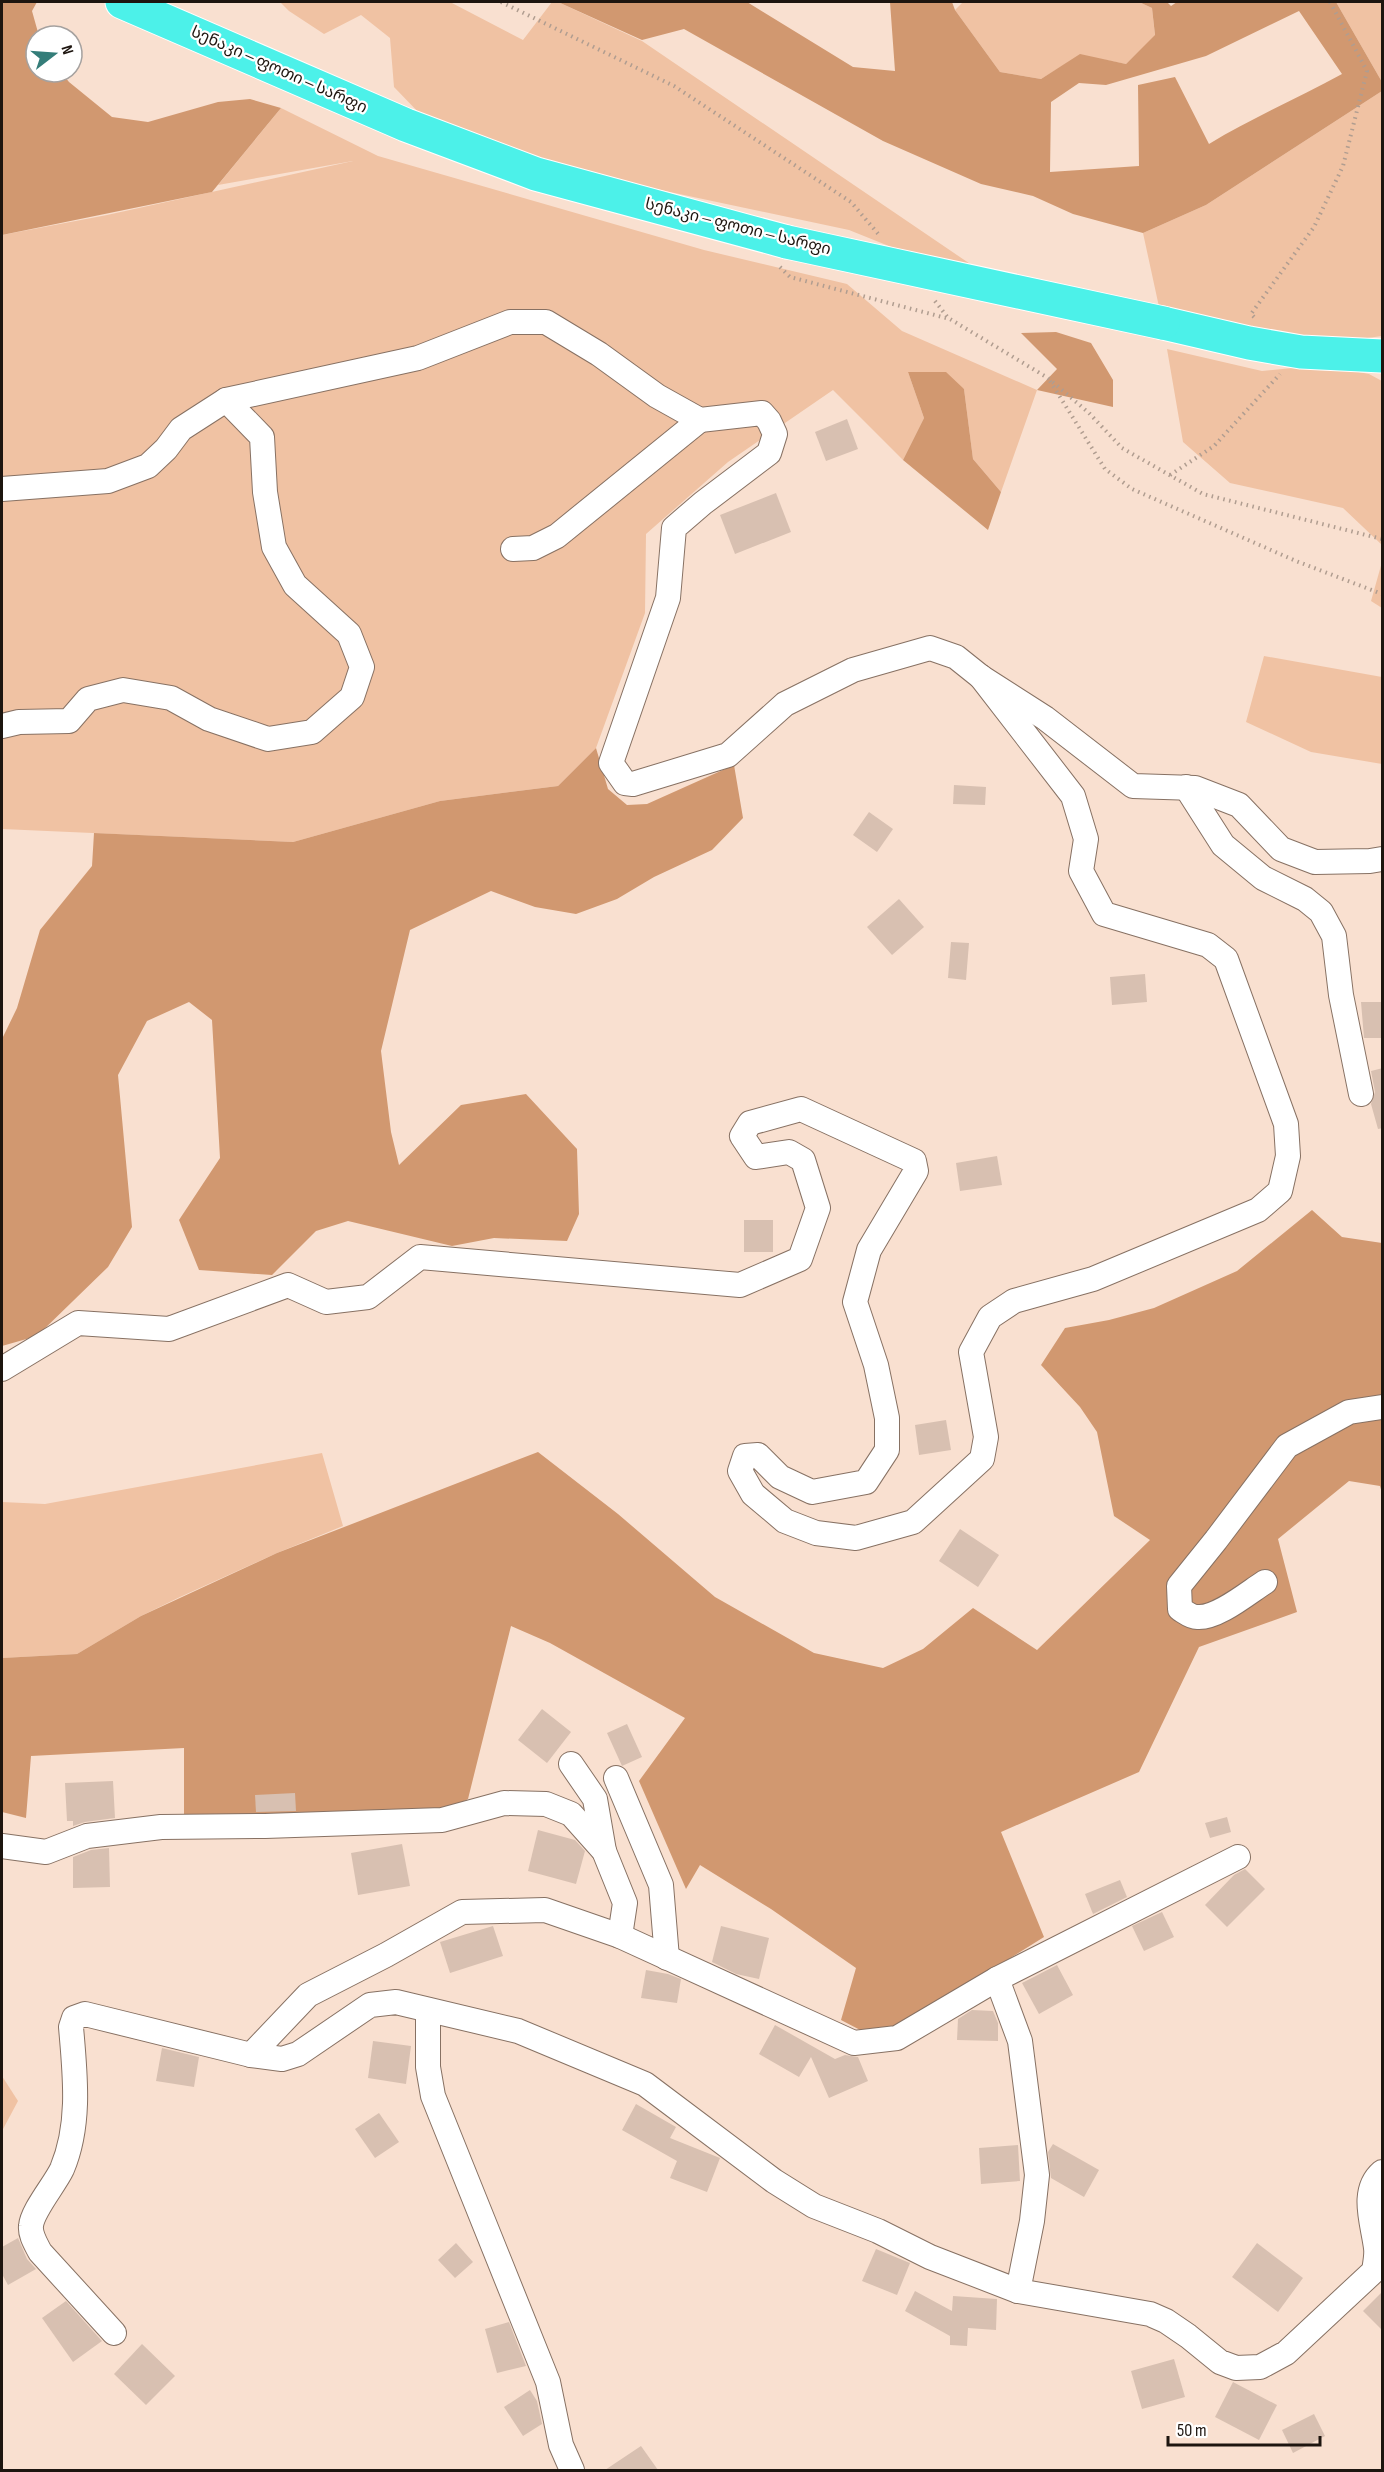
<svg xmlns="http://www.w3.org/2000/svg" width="1384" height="2472" viewBox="0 0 1384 2472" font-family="'Sofia Sans Condensed','Noto Sans Georgian',sans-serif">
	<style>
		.green { fill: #f0c2a3 }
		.forest { fill: #d19870; fill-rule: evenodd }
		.building { fill: #d8c0b1 }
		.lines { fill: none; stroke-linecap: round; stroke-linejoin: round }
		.minor-casing { stroke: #877163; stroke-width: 26 }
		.highway-casing { stroke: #fff; stroke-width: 35 }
		.path { stroke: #b09d90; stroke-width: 4; stroke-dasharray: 1.5 4.5; stroke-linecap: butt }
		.minor { stroke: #fff; stroke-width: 24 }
		.highway { stroke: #4cf1e9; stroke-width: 33 }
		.highway-bridge-casing { stroke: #fff; stroke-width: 35; stroke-linecap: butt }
		.highway-bridge { stroke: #4cf1e9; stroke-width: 33 }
		.labels { text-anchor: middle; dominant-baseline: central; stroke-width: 4.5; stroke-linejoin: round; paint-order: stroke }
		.street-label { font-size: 16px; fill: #1d150f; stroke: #fff }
	</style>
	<rect width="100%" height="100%" fill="#f9e0d0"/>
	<g class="green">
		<path d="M280,2H450L523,40L552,2H558L642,41L982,272L961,275L849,230L585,174L421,115L394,87L390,38L361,15L324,34L289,11Z"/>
		<path d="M963,2H1139L1152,8L1155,36L1126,64L1080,55L1041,79L1000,72L955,10Z"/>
		<path d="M1336,2H1382V82Z"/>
		<path d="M1382,91V336L1324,344L1161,316L1143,233L1206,205Z"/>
		<path d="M281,108L378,156L704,250L847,284L902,331L1037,390L1001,492L973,459L964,389L908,372L924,418L903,460L833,390L728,462L646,534L645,613L596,748L558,786L440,801L293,842L2,829V235L107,215L353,161L218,185Z"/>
		<path d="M1167,349L1262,371L1322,365L1369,374L1382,381V545L1343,508L1230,483L1183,442Z"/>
		<path d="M1382,562V608L1371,601Z"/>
		<path d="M1264,656L1382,677V764L1311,752L1246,722Z"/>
		<path d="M322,1453L343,1526L277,1553L180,1597L141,1616L77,1654L2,1658V1502L45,1504Z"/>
		<path d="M2,2076L18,2101L2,2131Z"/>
	</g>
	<g class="forest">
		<path d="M2,2H37L32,11L39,36H36V72H61L69,82L112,117L148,122L218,102L250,99L281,108L212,192L2,235Z"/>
		<path d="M558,2H747L853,67L895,71L890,2H952L955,10L1000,72L1041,79L1080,54L1126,64L1155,35L1152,8L1139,2H1167L1171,6L1177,2H1336L1382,82V91L1206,205L1143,233L1073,214L1033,196L981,184L883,141L684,29L642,40ZM1299,11L1342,74C1298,98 1252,118 1209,144L1175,77L1138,85L1139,166L1050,172L1051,102L1079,83L1106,85L1206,56Z"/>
		<path d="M1056,332L1091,343L1113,380V407L1037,390L1057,369L1021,333Z"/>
		<path d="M908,372H946L964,389L973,459L1001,492L988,530L903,460L924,418Z"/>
		<path d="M596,748L608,789L627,805L647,804L734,765L743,818L712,850L654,877L617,899L576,914L535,907L491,891L410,930L381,1051L391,1132L399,1165L461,1105L526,1094L577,1149L579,1214L567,1241L494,1238L452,1246L348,1221L316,1231L272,1275L199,1270L179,1220L220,1158L212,1020L189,1002L147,1021L118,1075L132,1227L108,1267L37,1336L2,1346V1039L17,1008L40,930L92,866L94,833L293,842L440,801L558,786Z"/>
		<path d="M1312,1210L1342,1237L1382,1243V1493L1380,1486L1349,1481L1278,1539L1297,1612L1199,1647L1139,1772L1001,1832L1044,1937L899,2027L864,2032L841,2020L856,1968L771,1909L700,1865L686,1889L639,1781L685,1718L550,1643L511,1626L468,1799L441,1814L184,1818V1748L31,1756L26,1818L2,1812V1658L77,1654L141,1616L277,1553L538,1452L618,1514L715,1597L814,1653L883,1668L923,1649L973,1608L1037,1650L1150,1540L1114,1516L1097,1432L1080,1407L1041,1365L1065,1328L1109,1320L1154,1308L1237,1271Z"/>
	</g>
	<g class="building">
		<path d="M847,419L858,449L826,461L815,432Z"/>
		<path d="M776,493L791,532L735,554L720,515Z"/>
		<path d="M954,785L986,787L985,805L953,804Z"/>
		<path d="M869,812L893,829L877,852L853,835Z"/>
		<path d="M899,899L924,927L892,955L867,927Z"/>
		<path d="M951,942L969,943L966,980L948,978Z"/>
		<path d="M1145,974L1147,1002L1112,1005L1110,977Z"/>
		<path d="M1361,1002H1383V1038H1364Z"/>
		<path d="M1383,1068V1128L1378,1129L1371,1104L1375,1092L1371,1071Z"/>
		<path d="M997,1156L1002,1185L960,1191L956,1163Z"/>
		<rect x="744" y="1220" width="29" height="32"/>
		<path d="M946,1420L951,1450L919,1455L915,1425Z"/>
		<path d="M960,1529L999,1555L978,1587L939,1561Z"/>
		<path d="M542,1709L571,1732L547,1763L518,1740Z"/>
		<path d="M627,1724L642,1757L622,1766L607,1733Z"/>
		<path d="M113,1781L115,1818L85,1822L73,1826V1821H67L65,1783Z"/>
		<path d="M295,1793L296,1811L256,1812L255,1795Z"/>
		<path d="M1227,1817L1231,1832L1210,1838L1205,1823Z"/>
		<path d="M538,1830L575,1840L585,1851L576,1884L528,1871Z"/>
		<path d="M402,1844L410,1886L358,1895L351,1853Z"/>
		<path d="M109,1848L110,1887L73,1888V1857L91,1850Z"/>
		<path d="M1245,1869L1265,1889L1227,1927L1205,1905L1234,1875Z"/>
		<path d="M1120,1880L1127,1897L1093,1914L1085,1894Z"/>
		<path d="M1162,1912L1174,1937L1144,1951L1132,1926Z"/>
		<path d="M493,1926L503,1956L450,1973L440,1942Z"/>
		<path d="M721,1926L769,1938L759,1979L736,1974L712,1962Z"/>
		<path d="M1057,1965L1073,1995L1039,2014L1022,1983Z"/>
		<path d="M646,1970L668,1974L681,1979L677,2003L641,1998Z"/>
		<path d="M972,2010L993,2011L998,2023V2041L957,2040L958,2019Z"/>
		<path d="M775,2025L835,2059L845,2055L858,2057L868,2081L829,2098L811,2057L799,2077L759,2054Z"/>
		<path d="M373,2041L411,2046L406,2084L368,2078Z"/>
		<path d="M162,2048L199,2057L194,2087L156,2081Z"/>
		<path d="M636,2104L676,2127L670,2138L720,2158L707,2192L670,2178L677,2161L622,2130Z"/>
		<path d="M379,2113L399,2142L375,2158L355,2129Z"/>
		<path d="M1053,2144L1099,2170L1084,2197L1051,2178L1048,2152Z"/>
		<path d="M1018,2145L1020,2181L981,2184L979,2148Z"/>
		<path d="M18,2238L27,2259L36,2269L8,2285L2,2274V2247Z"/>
		<path d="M456,2243L473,2262L455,2278L438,2260Z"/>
		<path d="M1257,2243L1303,2278L1278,2312L1232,2277Z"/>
		<path d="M876,2249L910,2263L897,2295L862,2281Z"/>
		<path d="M915,2291L952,2311L953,2296L997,2299L996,2330L968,2328L967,2346L950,2345V2336L905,2311Z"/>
		<path d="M1383,2291V2331L1363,2311Z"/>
		<path d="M66,2301L102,2341L73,2362L42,2318Z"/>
		<path d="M509,2322L526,2366L497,2373L485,2329Z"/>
		<path d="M142,2344L175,2376L146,2405L114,2374Z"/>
		<path d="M1174,2359L1185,2397L1142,2409L1131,2371Z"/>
		<path d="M1233,2382L1277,2405L1259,2440L1215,2417Z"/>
		<path d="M530,2390L537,2401L542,2424L523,2436L504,2407Z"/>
		<path d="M1314,2414L1325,2436L1293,2453L1282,2430Z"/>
		<path d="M641,2446L658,2470H605Z"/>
	</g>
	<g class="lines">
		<defs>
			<g id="minor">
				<path d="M2,489L108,481L148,466L166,449L181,429L226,400L418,358L510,322H546L599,354L657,396L700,420L762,413L769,421L775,434L769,453L703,503L674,528L668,598L611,763L625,783L633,784L728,755L785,704L853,670L930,648L956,657L981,677L1045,718L1133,786L1195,788L1239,805L1281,849L1315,862L1370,861L1382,859"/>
				<path d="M513,549L533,548L557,536L700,420"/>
				<path d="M2,726L19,722L69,721L88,699L123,690L171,698L209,719L268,739L312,732L352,697L362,667L349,634L295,585L274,547L265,492L262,437L226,400"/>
				<path d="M1186,787L1223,845L1263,878L1305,899L1321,912L1334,936L1341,995L1361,1094"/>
				<path d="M2,1369L78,1323L169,1329L288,1285L326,1302L368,1297L420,1257L740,1285L800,1259L818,1208L803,1160L789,1152L756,1157L742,1136L750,1123L801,1109L914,1161L916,1171L869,1250L855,1302L876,1365L887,1418V1450L866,1482L812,1492L780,1477L758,1455L745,1456L740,1471L753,1494L785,1521L816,1533L856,1538L913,1522L982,1459L986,1437L971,1352L990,1317L1014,1301L1093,1279L1258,1210L1280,1191L1288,1156L1286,1124L1226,959L1208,945L1104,914L1081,871L1086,839L1073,796L981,677"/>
				<path d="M1265,1582C1249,1592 1217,1619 1197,1617C1191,1617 1185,1612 1180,1609L1179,1586L1216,1540L1287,1446L1349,1412L1382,1407"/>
				<path d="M571,1764L595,1799L604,1851"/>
				<path d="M616,1778L661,1885L667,1958"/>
				<path d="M2,1846L46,1852L87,1836L161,1827L265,1826L442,1820L504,1803L546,1804L571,1814L604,1851L625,1903L620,1936"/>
				<path d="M997,1979L1020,2041L1037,2175L1032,2221L1018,2291"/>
				<path d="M428,2010V2067L433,2096L548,2382L561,2445L572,2470"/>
				<path d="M251,2055L308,1995L386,1955L462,1912L545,1910L620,1936L854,2043L897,2038L997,1979L1238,1857"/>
				<path d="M114,2333L40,2252C36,2244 30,2235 31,2226C32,2211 55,2184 62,2169C81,2124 75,2074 71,2027L74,2018L85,2014L251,2055L282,2059L298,2054L370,2005L396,2002L518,2031L645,2084L774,2181L814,2206L878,2231L930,2257L1018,2291L1150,2314L1166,2321L1188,2336L1220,2362L1236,2368L1260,2367L1286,2353L1374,2271C1375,2264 1377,2255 1376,2248C1373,2223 1360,2191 1382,2172"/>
			</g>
			<g id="highway">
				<path d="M122,2L406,125L536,174L787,242"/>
				<path d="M1163,323L1249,343L1301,352L1382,356"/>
			</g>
		</defs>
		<use href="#minor" class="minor-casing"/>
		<use href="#highway" class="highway-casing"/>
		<g class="path">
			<path d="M501,2L674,86L851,202L880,236"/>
			<path d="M780,267L790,277L950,319L1048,378L1089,413L1122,448L1203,494L1382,539"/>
			<path d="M935,301L949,319"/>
			<path d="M1254,317L1251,314L1314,227L1343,166L1367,71L1330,2"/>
			<path d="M1050,381L1105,469L1132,489L1296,561L1382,594"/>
			<path d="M1170,475L1214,446L1280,374"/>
		</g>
		<use href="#minor" class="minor"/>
		<use href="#highway" class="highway"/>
		<defs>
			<path id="highway-bridge" d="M787,242L1163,323"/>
		</defs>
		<use href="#highway-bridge" class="highway-bridge-casing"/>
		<use href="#highway-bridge" class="highway-bridge"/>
	</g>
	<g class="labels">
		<g class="street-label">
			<text transform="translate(279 70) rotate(24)">სენაკი — ფოთი — სარფი</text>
			<text transform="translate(738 227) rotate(14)">სენაკი — ფოთი — სარფი</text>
		</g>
	</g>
	<rect width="1384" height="2472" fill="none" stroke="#1d150f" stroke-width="6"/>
	<g transform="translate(54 54) rotate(73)"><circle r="28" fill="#ffffff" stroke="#a5a19f" stroke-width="1.5"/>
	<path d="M0-4.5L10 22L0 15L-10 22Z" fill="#347d79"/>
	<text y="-9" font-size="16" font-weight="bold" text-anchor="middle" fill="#1d150f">N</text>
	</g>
	<path d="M1168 2436v9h152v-9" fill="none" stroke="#1d150f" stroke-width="3"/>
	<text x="1177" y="2436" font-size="18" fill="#1d150f" stroke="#ffffff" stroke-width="4.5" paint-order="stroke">50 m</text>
</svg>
